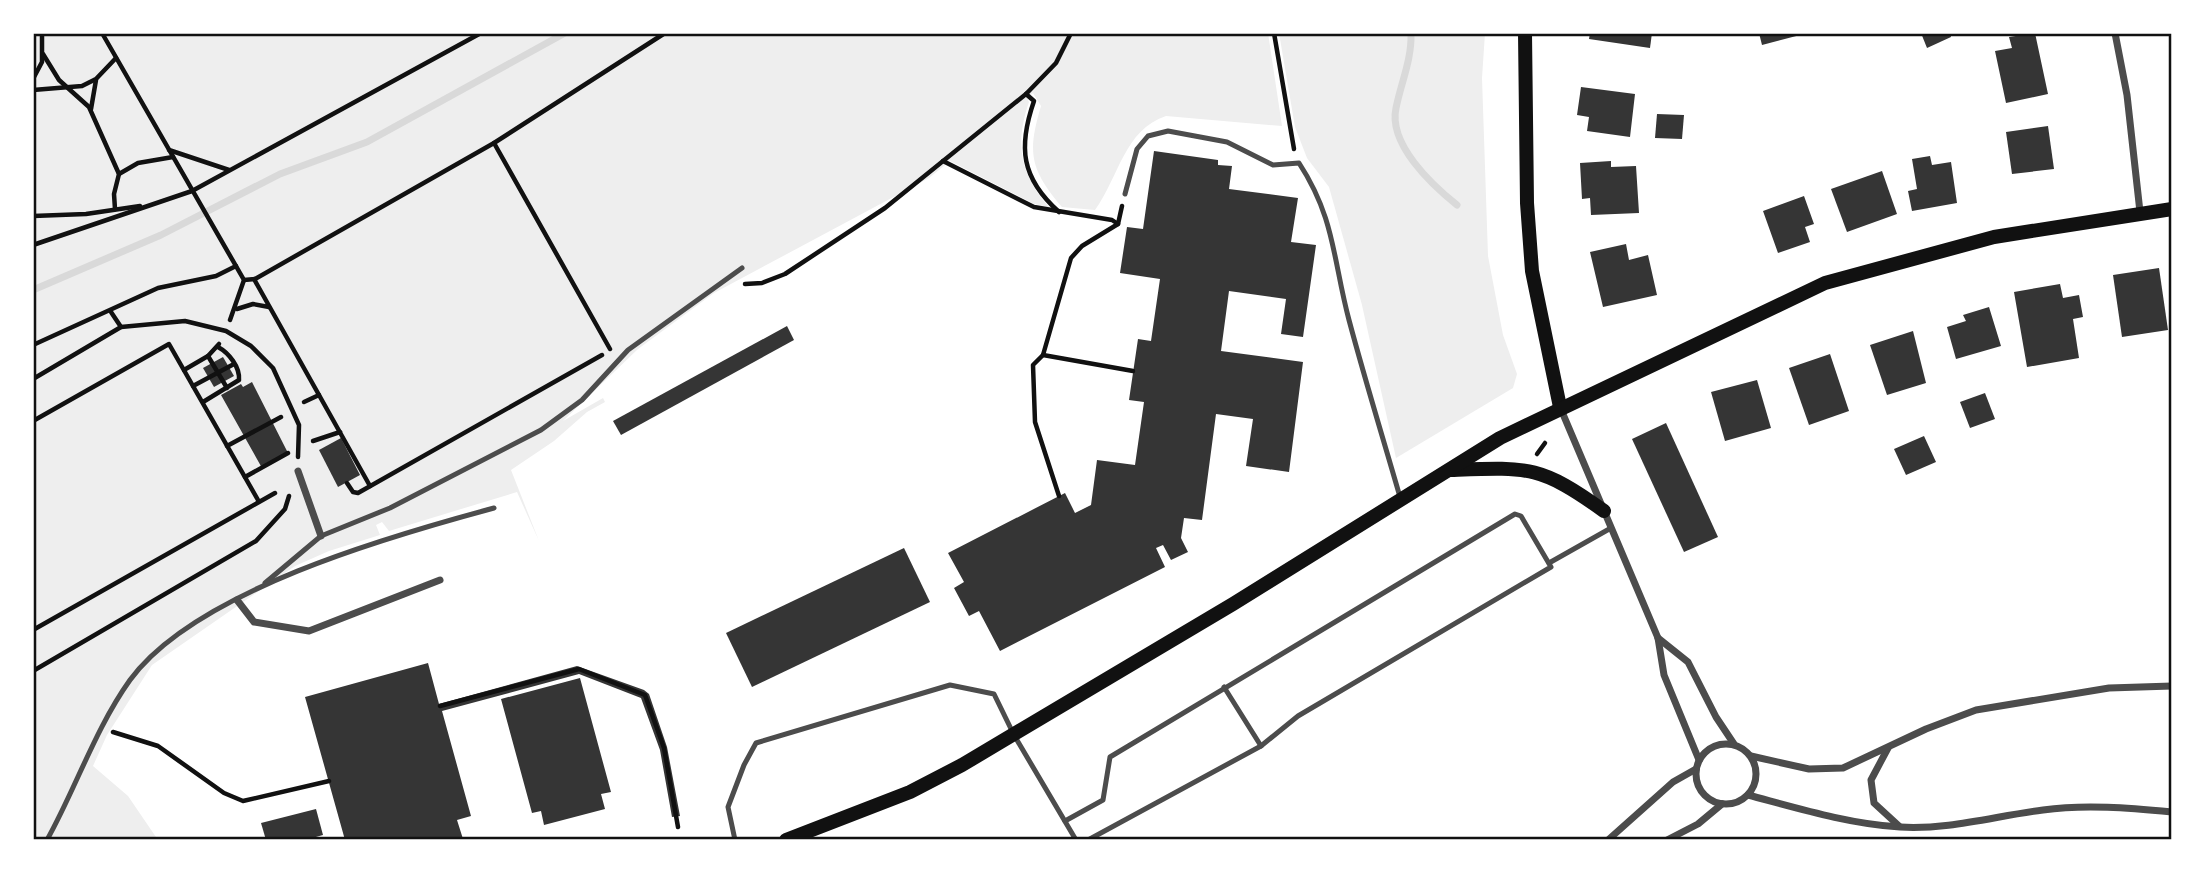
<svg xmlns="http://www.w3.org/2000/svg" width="2205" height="873" viewBox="0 0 2205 873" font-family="'Source Sans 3',sans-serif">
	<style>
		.green { fill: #eee }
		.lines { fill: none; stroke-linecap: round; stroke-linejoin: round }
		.stream { stroke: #d9d9d9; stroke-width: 7 }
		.building { fill: #353535 }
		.path { stroke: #111; stroke-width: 4.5 }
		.service { stroke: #4c4c4c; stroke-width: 5 }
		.minor { stroke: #4c4c4c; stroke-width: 7 }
		.secondary { stroke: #111; stroke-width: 14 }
		.neatline { fill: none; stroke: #111; stroke-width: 2.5 }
	</style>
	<rect width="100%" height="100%" fill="#fff"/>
	<g class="green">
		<path d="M33,33H1268L1282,126L1166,116C1124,130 1119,177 1095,210L1062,207C1030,169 1027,153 1041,106L1033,93L1027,98L1029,102C1015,142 1019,174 1049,207L1034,204L950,161L929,178L714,293L638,349L563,421L603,398L605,402L587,412L554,441L511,470L539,541L517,492L389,531L382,522L376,525L380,535L329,551L295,566L152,665L107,735L93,766L128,796L158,840H33Z"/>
		<path d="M1279,33H1485L1482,78L1488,256L1503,335L1517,374L1513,388L1396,458L1362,305L1329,187L1307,158L1295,127Z"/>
	</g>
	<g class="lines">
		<g class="stream">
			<path d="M1411,33C1412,59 1401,83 1396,108C1388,144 1432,185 1457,205"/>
			<path d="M33,290L161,235L280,174L367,142L565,33"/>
		</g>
	</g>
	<g class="building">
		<path d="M1590,33H1652L1650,48L1589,39Z"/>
		<path d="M1759,33H1804V34L1762,45Z"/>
		<path d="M1921,33H1950L1951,37L1927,48Z"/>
		<path d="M2035,33L2048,94L2006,103L1995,51L2012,48L2009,37Z"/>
		<path d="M1581,87L1635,94L1630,137L1587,131L1589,117L1577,115Z"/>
		<path d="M1657,114L1684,115L1682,139L1655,138Z"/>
		<path d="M2048,126L2054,169L2012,174L2006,132Z"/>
		<path d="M1154,151L1218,160V165L1232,166L1229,189L1298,198L1291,242L1316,245L1303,337L1281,334L1286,299L1229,291L1221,351L1303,362L1289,472L1246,466L1253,419L1216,414L1202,520L1184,518L1181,538L1188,552L1171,560L1163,545L1156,548L1165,567L1000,651L979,611L969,616L954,588L964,582L948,553L1065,493L1075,513L1091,505L1097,460L1135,465L1144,402L1129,400L1138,339L1151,341L1160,279L1120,273L1127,227L1143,229Z"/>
		<path d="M1930,156L1932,165L1951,162L1957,203L1912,211L1908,191L1917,189L1912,159Z"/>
		<path d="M1611,161V167L1636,166L1639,213L1591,215L1590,198L1582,199L1580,163Z"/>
		<path d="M1882,171L1897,214L1847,232L1831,189Z"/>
		<path d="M1804,196L1814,224L1805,227L1810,242L1778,253L1763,211Z"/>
		<path d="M1626,244L1629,260L1648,255L1657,295L1603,307L1590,252Z"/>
		<path d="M2159,268L2168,330L2122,337L2113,275Z"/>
		<path d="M2060,284L2063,298L2079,295L2083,317L2073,319L2079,358L2027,367L2014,292Z"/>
		<path d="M1989,307L2001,346L1956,359L1947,327L1966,321L1963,315Z"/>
		<path d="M787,326L794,340L621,435L613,421Z"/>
		<path d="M1913,331L1926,383L1887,395L1870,345Z"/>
		<path d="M1830,354L1849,411L1809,425L1789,368Z"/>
		<path d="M223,357L234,376L214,387L203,368Z"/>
		<path d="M1757,380L1771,428L1725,441L1711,392Z"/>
		<path d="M252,382L288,453L262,468L221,395L241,384L243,387Z"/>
		<path d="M1985,393L1995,419L1970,428L1960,402Z"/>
		<path d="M1666,423L1718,537L1684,552L1632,439Z"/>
		<path d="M1924,436L1936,462L1906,475L1894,449Z"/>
		<path d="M341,438L360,475L338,487L319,450Z"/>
		<path d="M904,548L930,602L752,687L726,633Z"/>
		<path d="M428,663L439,704L577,666L644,690L649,694L667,747L680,816L672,817L660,750L641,698L579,674L442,711L471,816L457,820L463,839L345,840L305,697Z"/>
		<path d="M580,678L611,792L601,794L605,809L544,825L541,811L532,813L501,699Z"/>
		<path d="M316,809L323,835L305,840H266L261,823Z"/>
	</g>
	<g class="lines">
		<g class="path">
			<path d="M102,33L244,280L230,320"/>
			<path d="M1274,33L1294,149"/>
			<path d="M43,54L59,80L89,107L119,174L114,194L115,209"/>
			<path d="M33,79L42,62V33"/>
			<path d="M33,90L82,86L96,79L116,58"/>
			<path d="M1026,94L1034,101C1018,147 1021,178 1059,212"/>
			<path d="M91,109L96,80"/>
			<path d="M494,143L610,349"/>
			<path d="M169,150L229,170"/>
			<path d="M943,161L1034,207L1112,220L1118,224"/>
			<path d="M119,174L138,163L173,157"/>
			<path d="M33,216L86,214L140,206"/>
			<path d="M33,245L192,191L481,33"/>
			<path d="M254,279L370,486"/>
			<path d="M244,280L255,279L494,143L665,33"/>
			<path d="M745,284L762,283L785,274L885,208L1026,94L1056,63L1071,33"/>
			<path d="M237,309L253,304L269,307"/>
			<path d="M111,312L121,327"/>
			<path d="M33,345L158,288L216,276L236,266"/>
			<path d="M1043,355L1133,371"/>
			<path d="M208,356L227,388"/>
			<path d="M184,370L208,356L219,344"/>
			<path d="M33,379L121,327L185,321L226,331L251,346L273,368L299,425L298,457"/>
			<path d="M193,386L234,364"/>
			<path d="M203,402L239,380C240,367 229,353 218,347"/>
			<path d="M304,402L319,395"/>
			<path d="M33,421L169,344L258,500"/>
			<path d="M313,441L340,432"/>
			<path d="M227,446L281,417"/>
			<path d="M1537,454L1545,443"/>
			<path d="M245,477L288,453"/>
			<path d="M347,483L353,492L358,493L602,355"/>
			<path d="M1059,496L1035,422L1033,365L1043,355L1071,258L1082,246L1118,224L1122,206"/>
			<path d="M33,630L275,493"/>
			<path d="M33,671L256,541L285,509L289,496"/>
			<path d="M440,706L579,669L645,695L664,748L678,827"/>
			<path d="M113,732L158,746L224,793L243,801L329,781"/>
		</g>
		<g class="service">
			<path d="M1125,194L1137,149L1148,136L1168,131L1227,142L1273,165L1299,163C1335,218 1333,260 1349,320C1365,380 1383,438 1400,497"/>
			<path d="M1549,563L1611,528"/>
			<path d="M265,583L321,536L390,508L541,430L582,400L628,350L742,268"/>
			<path d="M1224,687L1261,746"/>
			<path d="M1065,821L1103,800L1110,757L1515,514L1521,516L1551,567L1298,716L1261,746L1088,840"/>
			<path d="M47,840C76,788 95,729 130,680C195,591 390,536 494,508"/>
			<path d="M735,840L728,807L744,765L756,743L950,685L994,694L1014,735L1076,840"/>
		</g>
		<g class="minor">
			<path d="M2115,33L2127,95L2140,212"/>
			<path d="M1560,407L1658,638L1664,675L1699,760"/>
			<path d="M298,471L321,536"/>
			<path d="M237,600L254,622L309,631L440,580"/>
			<path d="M1658,638L1688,662L1716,717L1734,744"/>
			<circle cx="1726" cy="774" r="30"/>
			<path d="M1888,748L1871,780L1874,803L1899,826"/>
			<path d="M1751,756L1809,769L1843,768L1926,729L1976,710L2109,688L2172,686"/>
			<path d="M1748,795C1797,808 1849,824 1900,827C1948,830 1995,816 2043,810C2085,804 2130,808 2172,812"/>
			<path d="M1608,840L1673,782L1696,769"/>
			<path d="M1667,840L1698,824L1722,804"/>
		</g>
		<g class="secondary">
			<path d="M1525,33L1527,203L1532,271L1560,407"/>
			<path d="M1451,470C1528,467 1540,465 1604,511"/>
			<path d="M786,840L910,792L962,765L1233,604L1500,438L1825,283L1994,237L2172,209"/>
		</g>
	</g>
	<rect width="2205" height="873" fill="none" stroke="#ffffff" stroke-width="70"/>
	<rect x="35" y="35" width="2135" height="803" class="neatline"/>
</svg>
